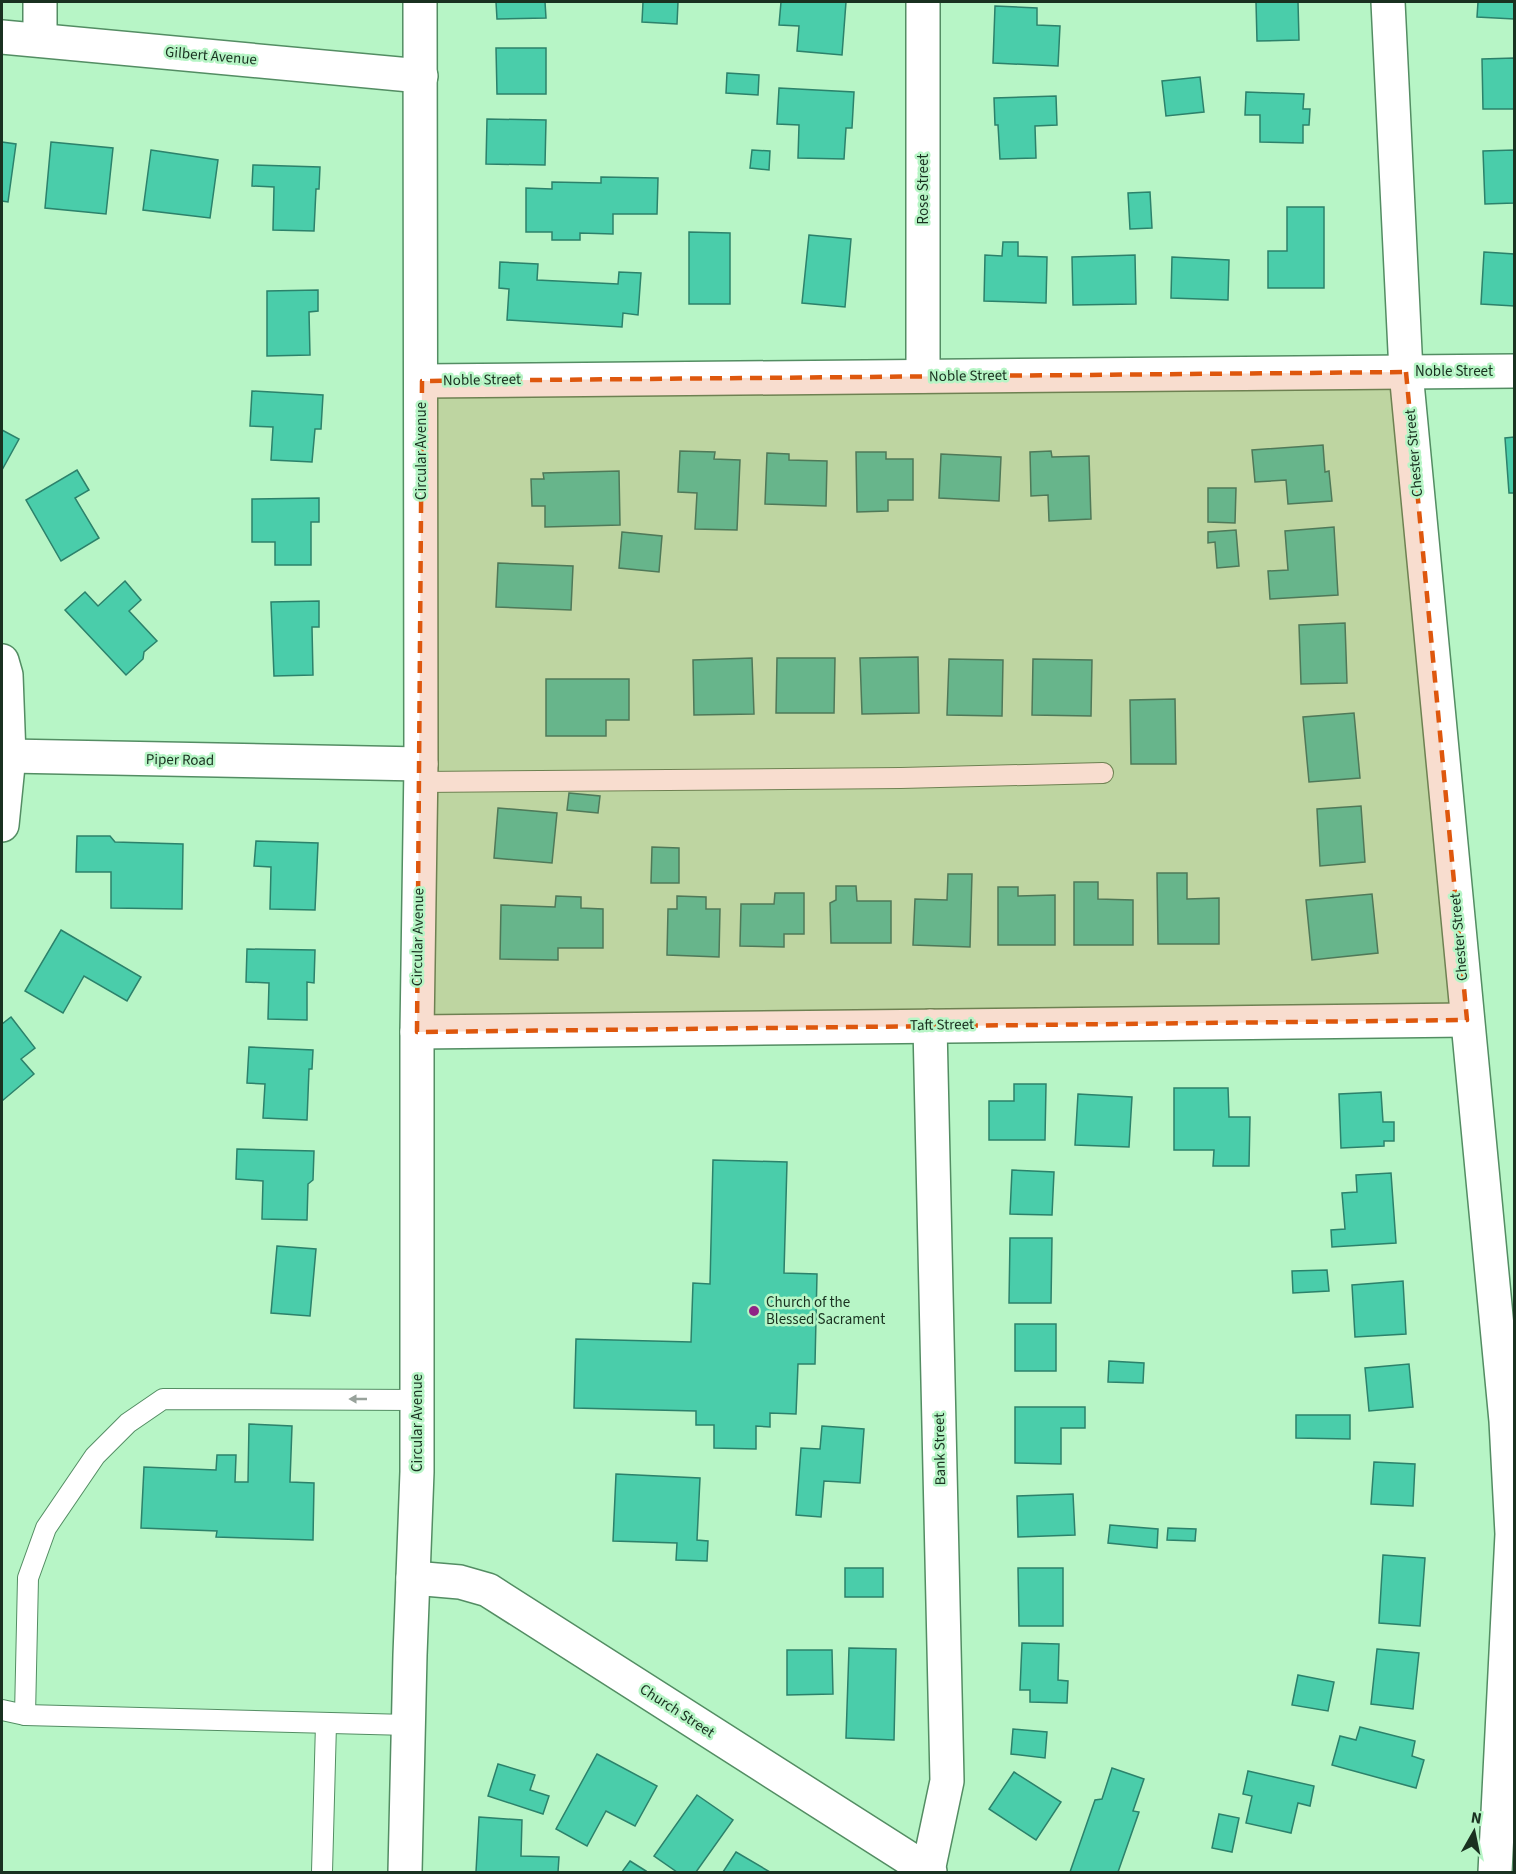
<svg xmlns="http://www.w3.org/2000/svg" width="1516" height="1874" viewBox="0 0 1516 1874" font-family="'Source Sans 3',sans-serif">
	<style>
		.building { fill: #4acdaa; stroke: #2c826b; stroke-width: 1.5 }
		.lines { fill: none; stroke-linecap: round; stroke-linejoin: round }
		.service-casing { stroke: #538d63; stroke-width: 22 }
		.minor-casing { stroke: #538d63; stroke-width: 36 }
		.tertiary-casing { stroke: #538d63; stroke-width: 36 }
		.secondary-casing { stroke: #538d63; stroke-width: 36 }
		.service { stroke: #fff; stroke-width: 20 }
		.minor { stroke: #fff; stroke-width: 33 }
		.tertiary { stroke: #fff; stroke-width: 33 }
		.secondary { stroke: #fff; stroke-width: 33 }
		.oneway { fill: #98a29b }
		.marked { fill: #de570d; fill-opacity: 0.2; stroke: #de570d; stroke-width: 4.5; stroke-dasharray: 12 8; stroke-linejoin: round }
		.poi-dot { fill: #902486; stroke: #b7f5c6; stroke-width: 2 }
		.labels { text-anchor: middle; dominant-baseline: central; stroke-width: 5; stroke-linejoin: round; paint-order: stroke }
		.street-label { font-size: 15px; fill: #193120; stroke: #b7f5c6 }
		.poi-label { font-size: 15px; fill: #193120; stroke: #b7f5c6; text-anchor: start }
	</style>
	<rect width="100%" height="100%" fill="#b7f5c6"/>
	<g class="building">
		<path d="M496,2H545L546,18L497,19Z"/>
		<path d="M643,2H678L677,24L642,22Z"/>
		<path d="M781,2H846L842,55L797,51L799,26L779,25Z"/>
		<path d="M1256,2H1298L1299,40L1257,41Z"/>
		<path d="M1478,2H1514V19L1477,17Z"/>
		<path d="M995,6L1037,8V25L1060,26L1058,66L993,63Z"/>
		<path d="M496,48H546V94H497Z"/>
		<path d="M1514,58V109H1483L1482,59Z"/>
		<path d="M727,73L759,75L758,95L726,93Z"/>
		<path d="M1200,77L1204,112L1166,116L1162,81Z"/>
		<path d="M779,88L854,92L852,128H846L844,159L798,158L799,125L777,124Z"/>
		<path d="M1246,92L1304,94L1303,109H1310L1309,125H1303V143L1260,142V115H1245Z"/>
		<path d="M1056,96L1057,125L1035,126L1036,158L1000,159L998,125H995L994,98Z"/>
		<path d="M487,119L546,120L545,165L486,164Z"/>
		<path d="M2,142L16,144L8,202L2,201Z"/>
		<path d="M51,142L113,148L106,214L45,208Z"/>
		<path d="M151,150L218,160L210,218L143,210Z"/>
		<path d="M752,150L770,151L769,170L750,168Z"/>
		<path d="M1514,150V203L1485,204L1483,151Z"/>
		<path d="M253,165L320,167L319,189H316L314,231L273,230L274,187L252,186Z"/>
		<path d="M601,177L658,178L657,214H613V234L580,233V240H552V232H526V188L552,189V182L601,183Z"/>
		<path d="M1150,192L1152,228L1130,229L1128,193Z"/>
		<path d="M1287,207H1324V288H1268V251H1287Z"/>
		<path d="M689,232L730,233V304H689Z"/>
		<path d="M809,235L851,239L845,307L802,303Z"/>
		<path d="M1003,242H1018V256L1047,257L1046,303L984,301L985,255L1002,256Z"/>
		<path d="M1484,252L1514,254V306L1481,304Z"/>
		<path d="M1135,255L1136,304L1073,305L1072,257Z"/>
		<path d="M1172,257L1229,260L1228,300L1171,298Z"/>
		<path d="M500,262L538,264L537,280L618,284L619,272L641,273L638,315L623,313L622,327L507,320L509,289L499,288Z"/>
		<path d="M318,290V311L309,312L310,355L267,356V291Z"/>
		<path d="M252,391L323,395L321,429H315L312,462L271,460L273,427L250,426Z"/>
		<path d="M2,430L19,439L2,470Z"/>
		<path d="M1514,437V493H1509L1505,438Z"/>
		<path d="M1323,445L1325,472L1329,471L1332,501L1288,504L1286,480L1255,482L1252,450Z"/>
		<path d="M680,451L715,452L714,459L740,460L737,530L695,529L697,493L678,492Z"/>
		<path d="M1051,451L1052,457L1089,456L1091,519L1049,521L1048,495L1031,496L1030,452Z"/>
		<path d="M856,452H886V459H913V500H888V511L857,512Z"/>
		<path d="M767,453L789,454V460L827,461L826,506L765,504Z"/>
		<path d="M941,454L1001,457L999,501L939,498Z"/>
		<path d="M77,470L89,490L75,498L99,538L61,561L26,500Z"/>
		<path d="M619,471L620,525L545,527V506H532L531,479H544L543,473Z"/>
		<path d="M1208,488H1236L1235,523L1208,522Z"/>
		<path d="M319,498V522H311V565H275V542H252V499Z"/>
		<path d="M1334,527L1338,595L1270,599L1268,571L1288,570L1285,531Z"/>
		<path d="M1236,530L1239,566L1217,568L1215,542L1208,543V532Z"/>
		<path d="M622,532L662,536L659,572L619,568Z"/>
		<path d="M498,563L573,566L571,610L496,607Z"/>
		<path d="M125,581L141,600L129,611L157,641L144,652L143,659L126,675L65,610L85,592L98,606Z"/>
		<path d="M319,601V627H312L313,675L274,676L271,602Z"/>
		<path d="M1345,623L1347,683L1301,684L1299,625Z"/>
		<path d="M918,657L919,713L862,714L860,658Z"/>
		<path d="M752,658L754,714L694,715L693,660Z"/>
		<path d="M777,658H835L834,713H776Z"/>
		<path d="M949,659L1003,660L1002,716L947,715Z"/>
		<path d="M1033,659L1092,660L1091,716L1032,715Z"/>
		<path d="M546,679H629V720H606V736H546Z"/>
		<path d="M1175,699L1176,764H1131L1130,700Z"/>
		<path d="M1354,713L1360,778L1309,782L1303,717Z"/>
		<path d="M569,793L600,796L598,813L567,810Z"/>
		<path d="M1361,806L1365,862L1320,866L1317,809Z"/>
		<path d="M498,808L557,813L552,863L494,858Z"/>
		<path d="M77,836H110L115,842L183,844L182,909L111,908V872H76Z"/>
		<path d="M256,841L318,843L315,910L270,909L271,867L254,866Z"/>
		<path d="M652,847L679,848V883H651Z"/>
		<path d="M1157,873H1187V899L1219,898V944H1158Z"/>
		<path d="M948,874H972L970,947L913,945L915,899L947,900Z"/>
		<path d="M1074,882H1098V899L1133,900V945H1074Z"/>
		<path d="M836,886H856L857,901H891V943H831L830,903L836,900Z"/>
		<path d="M998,887H1018V896L1055,895V945H998Z"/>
		<path d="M775,893H804V934H784V947L740,946L741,904H774Z"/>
		<path d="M1372,894L1378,953L1312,960L1306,900Z"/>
		<path d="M556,896L581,897V908L603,909V948H558V960L500,959L501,905L555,907Z"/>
		<path d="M677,896L706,897V909H720L719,957L667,955L668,909H677Z"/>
		<path d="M61,930L141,977L127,1001L84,976L63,1013L25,991Z"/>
		<path d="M247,949L315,950L314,983L307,982V1020L268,1019L269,983L246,982Z"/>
		<path d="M11,1017L35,1048L21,1059L34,1074L2,1101V1024Z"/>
		<path d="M249,1047L313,1050L312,1069H309L307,1120L263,1118L265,1084L247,1083Z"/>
		<path d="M1014,1084H1046L1045,1140H989V1101H1014Z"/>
		<path d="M1174,1088H1228L1229,1117H1250L1249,1166H1213L1214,1150H1174Z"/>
		<path d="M1381,1092L1383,1122H1394V1141H1384V1146L1341,1148L1339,1094Z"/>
		<path d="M1078,1094L1132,1097L1129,1147L1075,1145Z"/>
		<path d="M237,1149L314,1151L313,1180L308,1184L307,1220L262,1219L263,1181L236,1179Z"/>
		<path d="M713,1160L787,1162L784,1273L817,1274L815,1364H798L796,1414L770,1413V1427L756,1426V1449L714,1448V1425H696V1411L574,1408L576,1339L691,1342L693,1283L710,1284Z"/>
		<path d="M1012,1170L1054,1172L1052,1215L1010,1214Z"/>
		<path d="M1391,1173L1396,1243L1332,1247L1331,1230L1345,1229L1342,1193L1357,1192L1356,1175Z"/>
		<path d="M1010,1238H1052L1051,1303H1009Z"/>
		<path d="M277,1246L316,1249L310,1316L271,1313Z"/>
		<path d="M1327,1270L1329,1291L1293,1293L1292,1271Z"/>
		<path d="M1403,1281L1406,1334L1355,1337L1352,1285Z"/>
		<rect x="1015" y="1324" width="41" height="47"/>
		<path d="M1109,1361L1144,1363L1143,1383L1108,1382Z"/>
		<path d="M1409,1364L1413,1407L1369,1411L1365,1368Z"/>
		<path d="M1015,1407H1085V1428H1061V1464L1015,1463Z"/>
		<path d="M1296,1415H1350V1439L1296,1438Z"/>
		<path d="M249,1424L292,1426L290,1482L314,1483L313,1540L216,1537L217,1531L141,1528L144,1467L216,1470L217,1455H236L235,1482H248Z"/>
		<path d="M822,1426L864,1429L860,1483L824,1481L821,1517L796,1515L801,1448L820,1449Z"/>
		<path d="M1374,1462L1415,1464L1413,1506L1371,1504Z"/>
		<path d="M616,1474L700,1478L697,1540L708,1541L707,1561L676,1560L677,1543L613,1541Z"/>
		<path d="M1073,1494L1075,1535L1018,1537L1017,1496Z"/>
		<path d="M1110,1525L1158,1529L1157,1548L1108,1543Z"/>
		<path d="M1168,1528L1196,1529L1195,1541L1167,1540Z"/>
		<path d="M1383,1555L1425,1558L1420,1626L1379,1623Z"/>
		<rect x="845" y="1568" width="38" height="29"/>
		<path d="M1018,1568H1063V1626H1019Z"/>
		<path d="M1022,1643L1059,1644L1058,1680L1068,1681L1067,1703L1030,1702V1690H1020Z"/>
		<path d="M849,1648L896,1649L894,1740L846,1738Z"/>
		<path d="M1377,1649L1419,1653L1413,1709L1371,1704Z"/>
		<path d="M787,1650H832L833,1694L787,1695Z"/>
		<path d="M1298,1675L1334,1682L1328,1711L1292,1705Z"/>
		<path d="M1360,1727L1415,1741L1412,1756L1424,1760L1416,1788L1332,1765L1340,1736L1356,1740Z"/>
		<path d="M1013,1729L1047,1732L1045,1758L1011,1754Z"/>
		<path d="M597,1754L657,1786L635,1826L606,1811L587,1846L556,1829Z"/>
		<path d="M498,1764L535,1775L530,1790L549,1796L543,1814L488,1796Z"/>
		<path d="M1112,1768L1144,1779L1133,1811L1139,1812L1118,1872H1070L1095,1800L1102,1799Z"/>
		<path d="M1248,1771L1314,1786L1310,1806L1298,1803L1291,1833L1246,1823L1252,1796L1243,1794Z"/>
		<path d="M1014,1772L1061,1802L1036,1840L989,1809Z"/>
		<path d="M697,1795L733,1820L696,1872H677L654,1856Z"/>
		<path d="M1219,1814L1239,1818L1232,1852L1212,1848Z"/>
		<path d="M479,1817L522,1820L521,1856L559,1857L558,1872H476Z"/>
		<path d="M736,1852L770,1872H723Z"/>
		<path d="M630,1861L646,1871L645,1872H622Z"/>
	</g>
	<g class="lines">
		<defs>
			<g id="service">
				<path d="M421,782L901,778L1103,773"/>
				<path d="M2,1710L25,1715L408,1725"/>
				<path d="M25,1715L28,1578L46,1528L95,1456L128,1423L163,1399L417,1400"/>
				<path d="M322,1872L326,1724"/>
			</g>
			<g id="minor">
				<path d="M40,2V40"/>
				<path d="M1388,2L1406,372L1506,1421L1512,1534L1495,1872"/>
				<path d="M923,376V2"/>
				<path d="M422,381L1514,371"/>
				<path d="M2,661L6,675L9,756L2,825"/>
				<path d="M9,756L421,764"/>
				<path d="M417,1032L1467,1020"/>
				<path d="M413,1578L460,1582L488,1590L930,1872"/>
				<path d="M928,1871L947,1781L930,1026"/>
			</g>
			<path id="tertiary" d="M2,37L421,76"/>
			<path id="secondary" d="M405,1872L410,1655L417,1472V1032L421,764L420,2"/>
		</defs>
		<use href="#service" class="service-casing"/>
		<use href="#minor" class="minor-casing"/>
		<use href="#tertiary" class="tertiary-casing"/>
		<use href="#secondary" class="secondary-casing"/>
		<use href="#service" class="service"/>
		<use href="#minor" class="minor"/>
		<use href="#tertiary" class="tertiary"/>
		<use href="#secondary" class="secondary"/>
	</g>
	<defs><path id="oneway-solid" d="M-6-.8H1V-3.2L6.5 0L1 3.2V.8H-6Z" transform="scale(1.5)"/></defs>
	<use class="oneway" href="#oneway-solid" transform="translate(358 1399) rotate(-180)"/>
	<path class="marked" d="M1406,372L1467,1020L417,1032L422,381Z"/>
	<circle class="poi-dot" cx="754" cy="1311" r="6"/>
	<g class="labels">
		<g class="street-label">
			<text transform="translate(211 56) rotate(5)">Gilbert Avenue</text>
			<text transform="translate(923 189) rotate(-90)">Rose Street</text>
			<text x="1454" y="371">Noble Street</text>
			<text transform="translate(968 376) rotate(-1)">Noble Street</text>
			<text transform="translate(482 380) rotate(-1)">Noble Street</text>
			<text transform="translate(421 451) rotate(-90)">Circular Avenue</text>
			<text transform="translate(1414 453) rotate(-95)">Chester Street</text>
			<text transform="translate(180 760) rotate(1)">Piper Road</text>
			<text transform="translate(418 937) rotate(-89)">Circular Avenue</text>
			<text transform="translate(1459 937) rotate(-95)">Chester Street</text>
			<text transform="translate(942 1025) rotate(-1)">Taft Street</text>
			<text transform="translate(417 1423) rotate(-90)">Circular Avenue</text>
			<text transform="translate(940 1449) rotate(-91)">Bank Street</text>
			<text transform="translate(677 1711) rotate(33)">Church Street</text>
		</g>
		<g class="poi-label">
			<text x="766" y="1302">Church of the<tspan x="766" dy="17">Blessed Sacrament</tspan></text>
		</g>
	</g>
	<rect width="1516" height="1874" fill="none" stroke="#193120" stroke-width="6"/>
	<g transform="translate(1474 1832) rotate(9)" stroke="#b7f5c6" stroke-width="4.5" paint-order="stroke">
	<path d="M0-4.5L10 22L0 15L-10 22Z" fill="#193120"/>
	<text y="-9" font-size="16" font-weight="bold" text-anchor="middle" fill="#193120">N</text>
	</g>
</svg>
